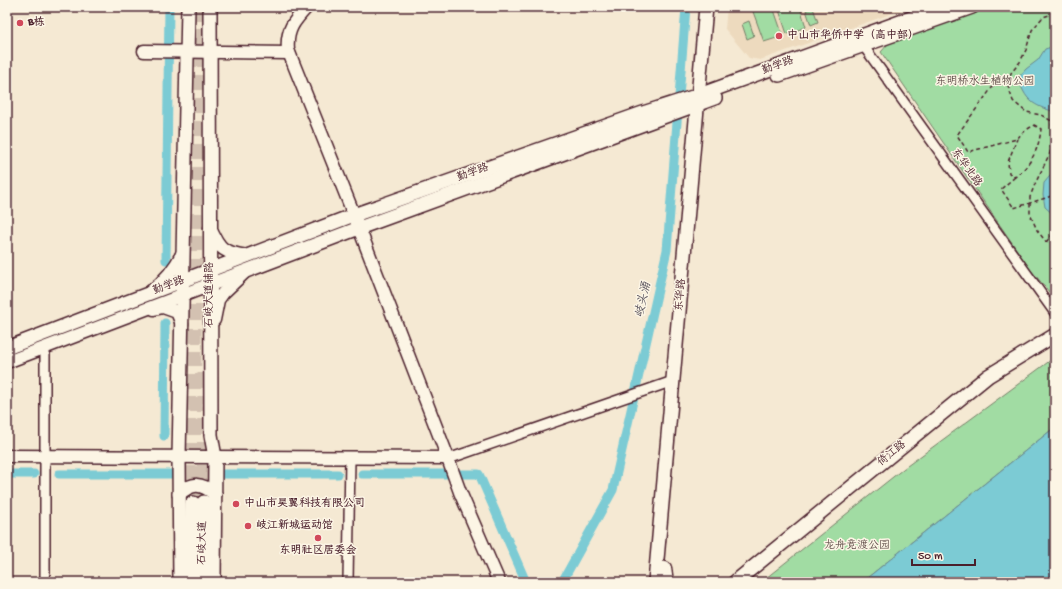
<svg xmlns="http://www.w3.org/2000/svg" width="1062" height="589" viewBox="0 0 1062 589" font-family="'Gochi Hand','LXGW WenKai TC',sans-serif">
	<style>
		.built { fill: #eddabe }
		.green { fill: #a1dca3; stroke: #767e67 }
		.water { fill: #7bcbd4; stroke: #678690 }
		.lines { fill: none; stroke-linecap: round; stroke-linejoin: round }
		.canal { stroke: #7bcbd4; stroke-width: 9 }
		.primary-tunnel { stroke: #d3c1b1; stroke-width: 15; stroke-dasharray: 15 8; stroke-linecap: butt }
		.minor-casing { stroke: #4a1f2b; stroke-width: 12 }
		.tertiary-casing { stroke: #4a1f2b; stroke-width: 15 }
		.secondary-casing { stroke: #4a1f2b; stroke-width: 16 }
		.primary-casing { stroke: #4a1f2b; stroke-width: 18 }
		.path { stroke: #4a1f2b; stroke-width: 1.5; stroke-dasharray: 4 3; stroke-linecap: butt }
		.minor { stroke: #fcf5e5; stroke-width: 9 }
		.tertiary { stroke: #fcf5e5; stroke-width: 12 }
		.secondary { stroke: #fcf5e5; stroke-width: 13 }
		.primary { stroke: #fcf5e5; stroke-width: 15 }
		.poi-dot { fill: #d1495b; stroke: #fcf5e5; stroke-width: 1.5 }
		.labels { text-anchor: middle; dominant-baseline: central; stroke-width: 3; stroke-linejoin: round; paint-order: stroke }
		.poi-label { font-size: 11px; font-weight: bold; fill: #4a1f2b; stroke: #fcf5e5; text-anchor: start }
		.street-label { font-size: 11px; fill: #4a1f2b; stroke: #fcf5e5 }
		.park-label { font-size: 11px; fill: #604e49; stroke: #fcf5e5 }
		.water-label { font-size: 12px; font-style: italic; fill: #59535e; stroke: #fcf5e5 }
	</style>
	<rect width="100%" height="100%" fill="#f5e9d3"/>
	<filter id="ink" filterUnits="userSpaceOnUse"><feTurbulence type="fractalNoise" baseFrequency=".025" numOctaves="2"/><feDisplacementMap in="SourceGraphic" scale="8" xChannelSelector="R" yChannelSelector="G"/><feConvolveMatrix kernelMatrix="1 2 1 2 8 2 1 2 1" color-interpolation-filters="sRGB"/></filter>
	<g filter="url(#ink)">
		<path class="built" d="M727,7H910L760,60L749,58L725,29Z"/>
		<g class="green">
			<path d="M758,7H773L783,36L764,42L752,9Z"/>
			<path d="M778,7H800L806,27L787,34Z"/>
			<path d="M989,7H1055V299L1030,269L881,52L888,44Z"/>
			<path d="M813,8L818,22L811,25L806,10Z"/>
			<path d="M749,21L754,36L747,39L742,24Z"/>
			<path d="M1055,357V427L862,582H761L903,469Z"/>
		</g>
		<g class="water">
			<path d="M1055,46V112C1032,105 1026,101 1018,78L1026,69L1038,60L1045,49Z"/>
			<path d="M1055,170V216L1045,207L1043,195L1044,183Z"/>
			<path d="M1055,427V582H862Z"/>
		</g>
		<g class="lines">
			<g class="canal">
				<path d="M166,260L169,7"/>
				<path d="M164,436L165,323"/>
				<path d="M7,474H34"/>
				<path d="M59,474H338"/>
				<path d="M362,474H479L526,582"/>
				<path d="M562,582L613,490L667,250L686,7"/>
			</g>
			<g class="primary-tunnel">
				<path d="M204,503L205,372"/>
				<path d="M193,504L196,7"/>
			</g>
			<defs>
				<g id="minor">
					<path d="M860,41L1055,313"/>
					<path d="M45,347V582"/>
					<path d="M448,459L673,381"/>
					<path d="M348,582L350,458"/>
				</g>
				<g id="tertiary">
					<path d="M144,51L289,53"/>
					<path d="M210,228C220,251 224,252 247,256"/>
					<path d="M150,292C165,281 175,269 183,252"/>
					<path d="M154,309L163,307L177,312L182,324"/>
					<path d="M214,320L218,300L223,293L245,272"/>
					<path d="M7,362L175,298"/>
					<path d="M7,456L448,458L354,215L288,50C286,30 294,21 307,7"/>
					<path d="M448,459L460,492L499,582"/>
					<path d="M665,568L667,582"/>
				</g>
				<g id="secondary">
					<path d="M210,7L211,435L215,457L214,582"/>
					<path d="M779,75L972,7"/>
					<path d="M175,298L359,228L715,98"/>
					<path d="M7,348L354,215L643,113L699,95L941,7"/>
					<path d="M179,494C193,482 201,483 215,494"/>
					<path d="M180,582L179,457L188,7"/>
					<path d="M655,582L706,7"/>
					<path d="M735,582L988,376L1055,335"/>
				</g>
				<g id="primary">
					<path d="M192,582L193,504"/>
					<path d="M203,582L204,503"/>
				</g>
			</defs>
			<use href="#minor" class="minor-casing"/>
			<use href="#tertiary" class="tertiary-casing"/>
			<use href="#secondary" class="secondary-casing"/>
			<use href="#primary" class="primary-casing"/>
			<g class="path">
				<path d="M1055,13L1043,17L1032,30L1026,50L1020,62L1011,73L1008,86L1013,101L1026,112L1041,115L1050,120L1054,130L1050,153L1035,184L1030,197V214L1037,230L1046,242L1055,245"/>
				<path d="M1010,78L1000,77L957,135L968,152L1017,139L1023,132L1034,125L1041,129C1039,149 1031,165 1015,177L1009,173L1008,162L1017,139"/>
				<path d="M1015,177L1001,189L1014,208L1055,195"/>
				<path d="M1046,242L1055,232"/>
			</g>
			<use href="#minor" class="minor"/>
			<use href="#tertiary" class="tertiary"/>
			<use href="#secondary" class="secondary"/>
			<use href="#primary" class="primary"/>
		</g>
	</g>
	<g class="poi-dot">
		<circle cx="20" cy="23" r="4"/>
		<circle cx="779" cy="36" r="4"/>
		<circle cx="236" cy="504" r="4"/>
		<circle cx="248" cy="526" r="4"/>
		<circle cx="318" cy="538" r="4"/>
	</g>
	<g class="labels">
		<g class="poi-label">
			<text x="28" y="23">B栋</text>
			<text x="787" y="36">中山市华侨中学（高中部）</text>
			<text x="244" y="504">中山市昊翼科技有限公司</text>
			<text x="256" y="526">岐江新城运动馆</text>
			<text x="318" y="551" text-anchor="middle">东明社区居委会</text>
		</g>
		<g class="street-label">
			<text transform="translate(778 66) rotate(-20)">勤学路</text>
			<text transform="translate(966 168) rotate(54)">东华北路</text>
			<text transform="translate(473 173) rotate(-20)">勤学路</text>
			<text transform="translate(169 286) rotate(-21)">勤学路</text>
			<text transform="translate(210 295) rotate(-90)">石岐大道辅路</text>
			<text transform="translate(681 295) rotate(-85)">东华路</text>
			<text transform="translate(892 454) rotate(-39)">倚江路</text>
			<text transform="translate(203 543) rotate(-89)">石岐大道</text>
		</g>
		<g class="park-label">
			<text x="985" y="82">东明桥水生植物公园</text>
			<text x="857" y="546">龙舟竞渡公园</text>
		</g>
		<g class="water-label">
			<text transform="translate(644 300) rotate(-77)">岐头涌</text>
		</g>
	</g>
	<rect width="1062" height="589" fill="none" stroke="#fcf5e5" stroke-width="24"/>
	<rect x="12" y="12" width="1038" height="565" fill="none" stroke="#4a1f2b" stroke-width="1.5" filter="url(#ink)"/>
	<path d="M912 559v6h63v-6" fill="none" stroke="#4a1f2b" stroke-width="2"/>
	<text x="918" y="559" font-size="12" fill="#4a1f2b" stroke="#fcf5e5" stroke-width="3" paint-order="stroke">50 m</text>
</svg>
